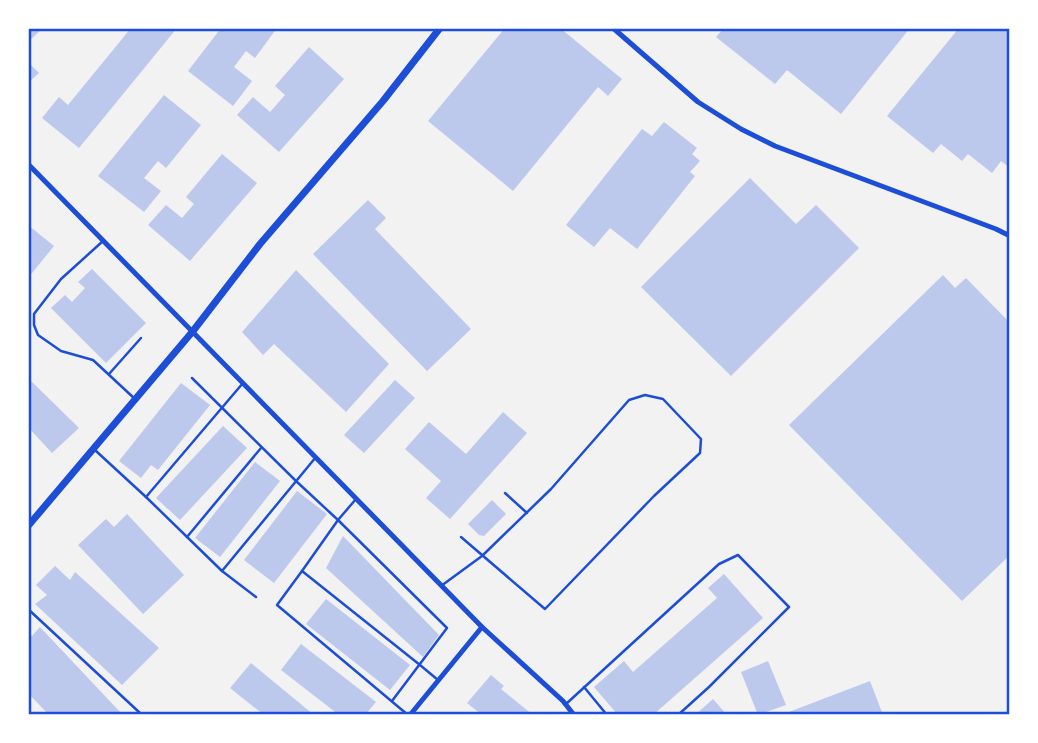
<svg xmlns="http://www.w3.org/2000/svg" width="1038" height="743" viewBox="0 0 1038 743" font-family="Poppins,sans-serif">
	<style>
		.building { fill: #bdc9ec }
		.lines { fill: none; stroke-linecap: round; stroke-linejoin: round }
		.service { stroke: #1d4ed8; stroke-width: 2.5 }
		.minor { stroke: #1d4ed8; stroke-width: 5 }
		.tertiary { stroke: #1d4ed8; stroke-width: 7 }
		.neatline { fill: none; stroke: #1d4ed8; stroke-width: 2.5 }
	</style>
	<rect width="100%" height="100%" fill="#f2f2f2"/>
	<g class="building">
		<path d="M28,28H43L28,42Z"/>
		<path d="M131,28H177L79,148L42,118L59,97L68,105Z"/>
		<path d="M221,28H277L255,58L246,51L234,67L252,81L233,106L188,71Z"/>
		<path d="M505,28H560L622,79L608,96L598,87L513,191L428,121Z"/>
		<path d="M724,28H910L841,114L787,70L775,84L716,37Z"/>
		<path d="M959,28L1010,29V168L1001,161L992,173L968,154L962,161L941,144L933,153L887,116Z"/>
		<path d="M309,47L344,79L279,152L237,115L253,97L270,112L285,95L275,86Z"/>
		<path d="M28,62L39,73L28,83Z"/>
		<path d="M164,95L201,125L166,168L158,161L144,178L161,191L144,212L98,176Z"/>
		<path d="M664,122L697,148L692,154L700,161L690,172L695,176L637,249L610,228L594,247L566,225L642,129L652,136Z"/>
		<path d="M222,154L257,183L190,261L148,225L166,205L182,218L194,204L186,197Z"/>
		<path d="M750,178L796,224L816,205L859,248L731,376L641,287Z"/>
		<path d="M368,200L386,218L375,229L471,329L427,371L313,254Z"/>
		<path d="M28,225L54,246L28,278Z"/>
		<path d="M92,269L146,323L106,363L51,308L65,295L72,302L85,288L78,282Z"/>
		<path d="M296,270L389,364L346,412L274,344L263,355L242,332Z"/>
		<path d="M943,275L955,288L966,278L1010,323V555L962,601L789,425Z"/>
		<path d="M28,378L79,428L52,453L28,427Z"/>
		<path d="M395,380L415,398L364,453L344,435Z"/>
		<path d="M181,383L210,405L158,470L151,465L141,478L119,461Z"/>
		<path d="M503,412L527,433L450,519L426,498L441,481L405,449L429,422L466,454Z"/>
		<path d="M223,426L247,448L180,520L156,498Z"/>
		<path d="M255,462L280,481L220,557L195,538Z"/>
		<path d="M297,491L327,514L274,583L244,560Z"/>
		<path d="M492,500L506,514L484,536L479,535L468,524Z"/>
		<path d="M127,514L184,575L143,614L78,545L106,519L114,527Z"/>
		<path d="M343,536L439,635L423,657L326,568Z"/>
		<path d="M55,566L70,580L75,572L159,648L122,685L35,604L47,595L36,585Z"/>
		<path d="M724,574L763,618L653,715H618L594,687L624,661L633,672L717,598L708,588Z"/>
		<path d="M326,599L410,665L390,690L306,624Z"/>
		<path d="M40,627L121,713L119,715H49L28,693V632L32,636Z"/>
		<path d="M301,644L376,702L365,715H339L281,670Z"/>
		<path d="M768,661L786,705L758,715L741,672Z"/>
		<path d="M251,663L314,715H264L230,688Z"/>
		<path d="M491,675L504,686L501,689L533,715H482L467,703Z"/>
		<path d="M870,681L883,715H781Z"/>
		<path d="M713,699L727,715H695Z"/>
	</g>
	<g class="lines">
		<g class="service">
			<path d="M103,241L61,279L34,314V325L38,335L61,351L93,360L135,399"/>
			<path d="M109,374L141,338"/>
			<path d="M192,378L296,481L338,520L356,499"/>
			<path d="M243,383L146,497L222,571L316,457"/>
			<path d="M96,451L146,497"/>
			<path d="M505,493L527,513"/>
			<path d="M187,537L261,448"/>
			<path d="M222,571L256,597"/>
			<path d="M302,571L277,605L408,715"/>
			<path d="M441,586L482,556L551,489L629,400L645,395L663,399L701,439L700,453L654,496L545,609L461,537"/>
			<path d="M28,609L140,713"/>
			<path d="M584,687L607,715"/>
			<path d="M392,701L447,628L338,520L302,571L420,665L438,680"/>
			<path d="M566,704L719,564L738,555L789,607L709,687L678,715"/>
		</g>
		<g class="minor">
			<path d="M613,28L698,102L741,129L775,146L996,229L1010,236"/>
			<path d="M28,164L482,627L563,701L574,715"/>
			<path d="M410,715L482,627"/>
		</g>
		<path class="tertiary" d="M28,526L193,331L260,244L383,101L440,28"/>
	</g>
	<rect width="1038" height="743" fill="none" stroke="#ffffff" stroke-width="60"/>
	<rect x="30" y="30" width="978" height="683" class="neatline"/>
</svg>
